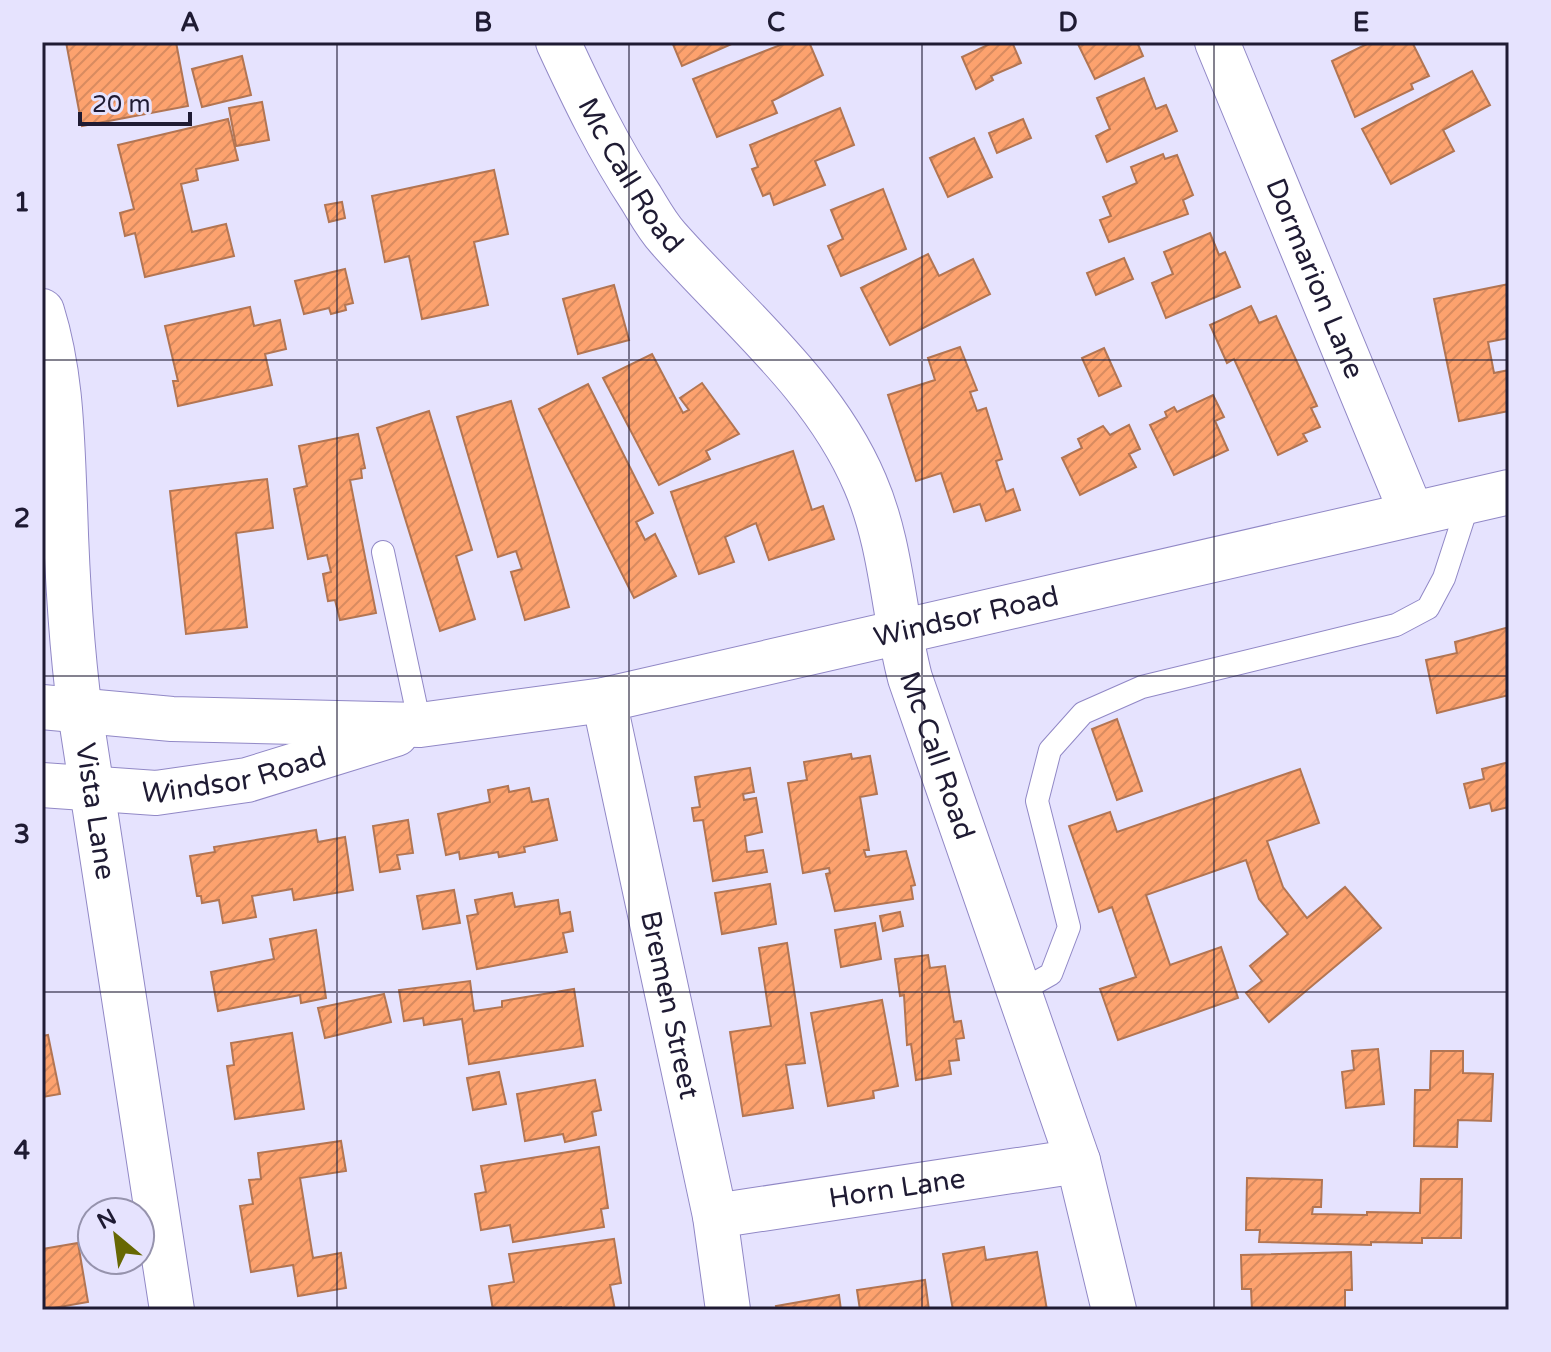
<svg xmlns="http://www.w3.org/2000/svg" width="1551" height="1352" viewBox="0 0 1551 1352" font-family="'Varela Round',sans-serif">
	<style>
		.building { fill: url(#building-hatch); stroke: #b27553; stroke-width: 2 }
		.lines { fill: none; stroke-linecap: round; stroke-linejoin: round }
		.lane-casing { stroke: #9188c6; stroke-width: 24 }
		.street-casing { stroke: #9188c6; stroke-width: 46 }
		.secondary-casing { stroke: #9188c6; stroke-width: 46 }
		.lane { stroke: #fff; stroke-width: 22 }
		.street { stroke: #fff; stroke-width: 44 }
		.secondary { stroke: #fff; stroke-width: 44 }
		.grid { fill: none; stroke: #1f1b33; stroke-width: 2; stroke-opacity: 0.55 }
		.labels { text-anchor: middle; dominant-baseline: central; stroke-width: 7; stroke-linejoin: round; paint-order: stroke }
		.street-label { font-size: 28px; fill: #1f1b33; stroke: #e6e3fe }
		.neatline { fill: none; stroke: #1f1b33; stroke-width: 3 }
		.grid-label { font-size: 26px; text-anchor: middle; font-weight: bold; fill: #1f1b33 }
	</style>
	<defs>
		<pattern id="building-hatch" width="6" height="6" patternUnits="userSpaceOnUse" patternTransform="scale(2)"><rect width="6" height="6" fill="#fda26e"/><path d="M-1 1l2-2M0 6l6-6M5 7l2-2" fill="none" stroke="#d88b60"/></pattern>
	</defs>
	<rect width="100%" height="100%" fill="#e6e3fe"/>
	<g class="building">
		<path d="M66,42H176L188,106L82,126Z"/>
		<path d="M672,42H736L682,66Z"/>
		<path d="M788,42H809L823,75L772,101L777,113L717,137L693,79Z"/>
		<path d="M994,42H1012L1021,63L991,76L993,80L976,89L962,57Z"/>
		<path d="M1077,42H1137L1143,56L1095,79Z"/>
		<path d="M1371,42H1412L1429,76L1411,84L1413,89L1355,117L1332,61Z"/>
		<path d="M242,56L251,95L202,107L192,69Z"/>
		<path d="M1472,71L1490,105L1443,130L1454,151L1391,184L1362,129Z"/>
		<path d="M1144,78L1156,109L1166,105L1177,131L1107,162L1096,136L1110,129L1097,98Z"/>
		<path d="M262,102L269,140L236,146L229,108Z"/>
		<path d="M840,108L854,145L815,161L825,185L774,205L770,193L763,196L752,169L758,167L750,145Z"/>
		<path d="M228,119L238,160L196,169L198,180L181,184L192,232L226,224L234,256L145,277L135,233L125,236L120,213L134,209L118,145Z"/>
		<path d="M1023,119L1031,138L997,153L989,133Z"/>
		<path d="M974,138L992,177L948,197L930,158Z"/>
		<path d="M1163,154L1165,159L1177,155L1193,195L1183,200L1188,214L1109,242L1100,220L1111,216L1103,197L1137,183L1131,167Z"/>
		<path d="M494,170L508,234L474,242L488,305L422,319L409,256L385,262L372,196Z"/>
		<path d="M883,189L906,249L841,276L828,246L843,239L831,210Z"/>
		<path d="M342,202L345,218L329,222L325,205Z"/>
		<path d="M1210,233L1219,255L1225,252L1240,287L1166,318L1152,283L1173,274L1164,252Z"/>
		<path d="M928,254L939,276L973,259L990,294L890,345L861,288Z"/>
		<path d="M1124,258L1133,279L1096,295L1087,273Z"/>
		<path d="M345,269L353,303L345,305L346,310L331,314L329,308L304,314L295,281Z"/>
		<path d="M1509,284V338L1488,342L1494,373L1509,370V411L1459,421L1434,299Z"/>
		<path d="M614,285L629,340L578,354L563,299Z"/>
		<path d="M1251,306L1259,323L1276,316L1317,406L1311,408L1320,427L1303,434L1307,441L1278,455L1234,359L1227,363L1210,325Z"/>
		<path d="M250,307L254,326L280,320L286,349L265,354L272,385L178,406L173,381H178L165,326Z"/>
		<path d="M960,347L977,390L970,392L977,411L986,408L1002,459L996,461L1006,492L1013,489L1020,510L986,521L980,504L954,512L941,473L916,481L888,395L935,380L928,358Z"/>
		<path d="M1104,348L1121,386L1099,396L1082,358Z"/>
		<path d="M652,354L683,413L689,410L680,398L702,383L739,434L706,451L710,459L659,485L603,378Z"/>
		<path d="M588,384L653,513L636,522L645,540L655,534L676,576L634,598L539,409Z"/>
		<path d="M1213,395L1224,417L1215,421L1228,450L1174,475L1150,425L1167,417L1165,412L1174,407L1177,412Z"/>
		<path d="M511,401L569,607L525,620L511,572L522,569L516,551L498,557L457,417Z"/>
		<path d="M429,411L472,550L456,556L475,619L440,631L377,428Z"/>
		<path d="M1129,425L1140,449L1129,454L1136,467L1080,495L1062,458L1082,448L1078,439L1103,426L1110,435Z"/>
		<path d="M358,434L365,468L361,469L362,478L350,480L376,613L340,620L335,600L328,601L323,574L331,572L327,555L308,559L294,489L307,486L299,446Z"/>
		<path d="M793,451L812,510L823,506L834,539L769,560L756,523L725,537L734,562L699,574L671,492Z"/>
		<path d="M267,479L273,528L236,533L247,627L186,634L170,491Z"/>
		<path d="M1509,627V695L1437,713L1426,660L1457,653L1455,642Z"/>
		<path d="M1117,719L1142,791L1117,800L1092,729Z"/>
		<path d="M851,754L852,759L870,756L877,794L860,797L869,850H864L866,857L906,851L915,885L911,886L913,899L835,911L826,874L830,873L829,868L803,873L788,783L807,780L804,762Z"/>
		<path d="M1509,762V807L1492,811L1490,803L1470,808L1464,784L1484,779L1482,769Z"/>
		<path d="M750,768L754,792L743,794L744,800L756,798L762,832L745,836L747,852L763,850L767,872L713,881L703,820L694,821L692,808L700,807L695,777Z"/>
		<path d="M1300,769L1319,823L1267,841L1283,887L1307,918L1345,887L1381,928L1269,1022L1246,993L1262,981L1250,966L1288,934L1259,899L1246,860L1146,895L1170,965L1221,947L1238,998L1118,1040L1100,989L1136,977L1112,907L1099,912L1069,826L1110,812L1117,832Z"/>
		<path d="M508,786L509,792L529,788L532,802L548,799L557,840L524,847L525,852L499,857L498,852L460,859L459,852L446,855L438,814L490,802L488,790Z"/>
		<path d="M408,820L413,853L397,855L400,869L380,872L373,826Z"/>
		<path d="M316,830L318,842L345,837L353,890L294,900L292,889L252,896L256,917L223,923L219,900L202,903L201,896H197L190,856L215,852L214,847Z"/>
		<path d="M770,884L776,924L722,934L715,893Z"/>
		<path d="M454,890L460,923L423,929L417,896Z"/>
		<path d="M512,893L515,907L558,900L560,914L570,912L573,931L563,933L567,952L477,969L467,916L478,914L475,900Z"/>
		<path d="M900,912L903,926L883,931L880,916Z"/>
		<path d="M875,923L881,959L841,967L835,930Z"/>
		<path d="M316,930L326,998L301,1003L300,995L218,1011L211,972L274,959L270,939Z"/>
		<path d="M787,943L805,1063L786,1065L793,1108L743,1116L730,1032L771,1026L759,948Z"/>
		<path d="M928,955L930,968L945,966L954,1022L961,1021L964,1038L956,1039L959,1060L949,1061L951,1074L916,1080L911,1044L907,1045L904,995L900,996L895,959Z"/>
		<path d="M470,981L474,1011L502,1007V1001L574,989L583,1046L469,1064L462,1019L424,1025L423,1018L404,1021L399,990Z"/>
		<path d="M384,994L391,1022L325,1038L318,1008Z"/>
		<path d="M882,1000L898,1086L873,1091L874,1098L828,1106L811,1013Z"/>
		<path d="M292,1033L304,1109L235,1119L227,1066L234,1065L231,1043Z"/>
		<path d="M48,1035L60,1094L42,1097V1036Z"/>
		<path d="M1378,1049L1384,1104L1346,1108L1342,1072L1354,1070L1352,1051Z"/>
		<path d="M1431,1051H1463V1073L1493,1074L1491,1121L1458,1120L1457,1147L1414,1146L1415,1090H1430Z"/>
		<path d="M499,1072L506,1104L473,1110L467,1078Z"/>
		<path d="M595,1080L601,1110L592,1112L596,1135L565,1142L563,1134L525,1141L517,1094Z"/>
		<path d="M341,1141L346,1171L300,1178L313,1258L341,1253L346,1288L298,1296L293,1265L251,1272L240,1206L253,1204L249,1180L261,1179L258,1153Z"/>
		<path d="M599,1147L608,1208L601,1209L604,1227L513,1242L510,1225L481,1230L475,1194L486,1192L481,1166Z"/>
		<path d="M1247,1178L1322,1180L1321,1207H1313L1312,1214L1367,1215V1212L1420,1213L1421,1179H1462L1461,1238H1422V1243L1371,1242V1245L1259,1242L1260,1230H1246Z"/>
		<path d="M614,1239L621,1283L610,1285L615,1310H561V1307L493,1310L489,1286L514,1282L509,1254Z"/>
		<path d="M78,1243L88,1302L42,1310V1249Z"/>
		<path d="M984,1247L986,1260L1037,1252L1047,1310H953L943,1254Z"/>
		<path d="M1351,1252L1352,1290H1345V1310H1252L1251,1289H1242L1241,1255Z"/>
		<path d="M925,1280L929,1310H860L857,1290Z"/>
		<path d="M839,1295L841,1310H777L776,1306Z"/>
	</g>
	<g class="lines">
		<defs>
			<g id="lane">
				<path d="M383,552L420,725"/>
				<path d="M1019,992L1051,974L1069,927L1037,801L1050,750L1083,713L1142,687L1396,625L1428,608L1444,578L1469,501"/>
			</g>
			<g id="street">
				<path id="s1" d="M558,42C583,96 608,148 641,198C649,211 657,226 668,238C736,315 824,386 865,483C892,545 893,613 910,678L1078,1161L1114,1310"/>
				<path id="s2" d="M1217,42L1412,514"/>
				<path id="s3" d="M42,311C62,375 62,439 65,505C67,574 71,643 80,712L172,1310"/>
				<path id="s4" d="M604,700L715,1216L728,1310"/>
				<path id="s5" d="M715,1216L1078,1161"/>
			</g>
			<g id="secondary">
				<path id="s6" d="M42,707L172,719L420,725L604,700L1509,492"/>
				<path id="s7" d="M42,785L156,793L247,780L396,734"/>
			</g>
		</defs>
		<use href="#lane" class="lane-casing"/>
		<use href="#street" class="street-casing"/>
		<use href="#secondary" class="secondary-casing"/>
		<use href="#lane" class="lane"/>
		<use href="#street" class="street"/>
		<use href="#secondary" class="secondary"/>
	</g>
	<path class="grid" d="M337,42V1310M629,42V1310M922,42V1310M1214,42V1310M42,360H1509M42,676H1509M42,992H1509"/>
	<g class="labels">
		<g class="street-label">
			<text stroke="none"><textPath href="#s1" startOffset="152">Mc Call Road</textPath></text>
			<text stroke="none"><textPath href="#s2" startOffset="256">Dormarion Lane</textPath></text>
			<text stroke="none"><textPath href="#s6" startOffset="936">Windsor Road</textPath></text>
			<text stroke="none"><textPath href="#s1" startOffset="824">Mc Call Road</textPath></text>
			<text stroke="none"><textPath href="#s7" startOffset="194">Windsor Road</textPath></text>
			<text stroke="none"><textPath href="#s3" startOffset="504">Vista Lane</textPath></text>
			<text stroke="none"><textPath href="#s4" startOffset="312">Bremen Street</textPath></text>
			<text stroke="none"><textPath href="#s5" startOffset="184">Horn Lane</textPath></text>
		</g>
	</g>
	<rect width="1551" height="1352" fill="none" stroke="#e6e3fe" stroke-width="88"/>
	<g transform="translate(116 1236) rotate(331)"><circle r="38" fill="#e6e3fe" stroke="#9693ad" stroke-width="2"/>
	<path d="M0-6L14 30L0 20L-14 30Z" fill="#676803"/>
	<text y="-12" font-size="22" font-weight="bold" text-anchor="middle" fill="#1f1b33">N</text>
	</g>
	<path d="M80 112v12h110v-12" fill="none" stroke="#1f1b33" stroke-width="4"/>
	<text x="92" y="112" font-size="24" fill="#1f1b33" stroke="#e6e3fe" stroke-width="6" paint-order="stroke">20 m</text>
	<rect x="44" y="44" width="1463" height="1264" class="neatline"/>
	<g class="grid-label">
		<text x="190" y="31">A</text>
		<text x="483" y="31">B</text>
		<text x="776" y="31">C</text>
		<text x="1068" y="31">D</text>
		<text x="1361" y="31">E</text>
		<text x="22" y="211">1</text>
		<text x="22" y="527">2</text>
		<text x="22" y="843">3</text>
		<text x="22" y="1159">4</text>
	</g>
</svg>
